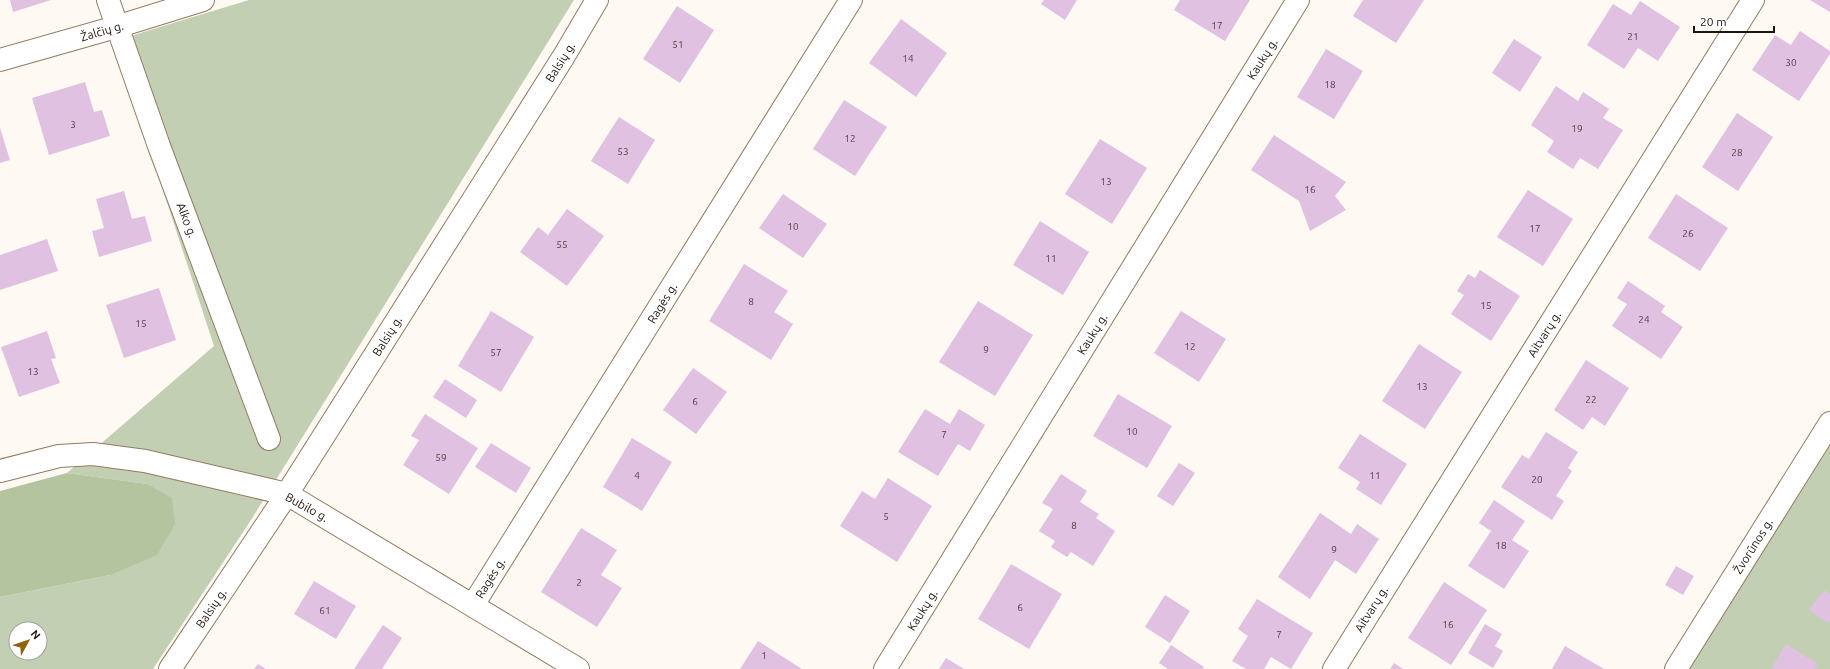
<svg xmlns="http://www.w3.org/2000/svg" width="1830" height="669" viewBox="0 0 1830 669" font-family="Ubuntu,sans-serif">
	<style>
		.green { fill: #c2cfb3; fill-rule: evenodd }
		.forest { fill: #b3c49e }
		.building { fill: #e0c1e2 }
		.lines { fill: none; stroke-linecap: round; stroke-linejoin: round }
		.street-casing { stroke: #937b61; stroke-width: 24 }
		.street { stroke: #fff; stroke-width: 22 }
		.labels { text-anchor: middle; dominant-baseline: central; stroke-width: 3.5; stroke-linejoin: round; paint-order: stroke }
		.number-label { font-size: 10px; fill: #4e3f40 }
		.street-label { font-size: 12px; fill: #1d140a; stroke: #fff }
	</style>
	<rect width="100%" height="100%" fill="#fef9f3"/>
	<g class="green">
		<path d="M249,0H574L251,520L153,669H0V597L110,575L147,484L67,473L214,346L114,41ZM16,629H40V653H16Z"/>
		<path d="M1830,445V669H1689Z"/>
	</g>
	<path class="forest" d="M67,473L147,484L172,498L175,524L157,555L110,575L0,597V491Z"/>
	<g class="building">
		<path d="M10,0H51L13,12Z"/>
		<path d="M1044,0H1077L1065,20L1041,4Z"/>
		<path d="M1180,0H1250L1225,41L1174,10Z"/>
		<path d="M1363,0H1424L1396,43L1353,16Z"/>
		<path d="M1810,0H1830V12Z"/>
		<path d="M1640,1L1680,27L1658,61L1638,48L1624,69L1587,45L1613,4L1631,15Z"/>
		<path d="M677,6L714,30L680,83L643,59Z"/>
		<path d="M901,19L947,53L916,97L869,63Z"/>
		<path d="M1800,31L1830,51V54L1799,101L1752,70L1775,35L1791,45Z"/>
		<path d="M1514,39L1542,57L1520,92L1492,73Z"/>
		<path d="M1326,49L1363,71L1334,119L1297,97Z"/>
		<path d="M85,82L94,112L102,110L110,136L49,155L32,98Z"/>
		<path d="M1556,86L1578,101L1583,92L1609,109L1603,118L1623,130L1598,169L1580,158L1573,169L1547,152L1554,141L1531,125Z"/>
		<path d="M844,100L887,127L855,176L813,149Z"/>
		<path d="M1737,113L1773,137L1738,191L1702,167Z"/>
		<path d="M619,117L655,140L628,184L591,161Z"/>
		<path d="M0,128L10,160L0,163Z"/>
		<path d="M1274,135L1346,182L1335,196L1346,210L1310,231L1299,201L1251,170Z"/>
		<path d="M1100,139L1147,168L1112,224L1065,194Z"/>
		<path d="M1528,190L1573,219L1543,266L1497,237Z"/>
		<path d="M124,191L132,219L145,216L152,241L99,257L92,231L104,228L96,199Z"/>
		<path d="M783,194L827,224L803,258L759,228Z"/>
		<path d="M1676,194L1728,228L1700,271L1648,238Z"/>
		<path d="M567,209L604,236L567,286L520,252L538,227L548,235Z"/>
		<path d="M1040,221L1089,252L1063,295L1013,265Z"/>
		<path d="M47,239L58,271L0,290V255Z"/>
		<path d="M744,264L788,291L774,312L793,324L771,360L709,321Z"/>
		<path d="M1480,270L1520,296L1491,341L1451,314L1464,295L1457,291L1468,274L1475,278Z"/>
		<path d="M1628,281L1665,306L1661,312L1683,327L1661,359L1612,326L1627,304L1617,298Z"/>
		<path d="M159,288L176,340L124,358L106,305Z"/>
		<path d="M978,301L1033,335L995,396L939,362Z"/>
		<path d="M491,311L534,337L501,392L458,366Z"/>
		<path d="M1181,311L1226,339L1199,382L1154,353Z"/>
		<path d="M47,331L56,358L51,359L60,383L19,397L1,347Z"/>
		<path d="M1419,344L1462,372L1425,429L1382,401Z"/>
		<path d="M1586,360L1629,388L1605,426L1592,417L1583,430L1554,410Z"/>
		<path d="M693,368L727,392L696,434L663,410Z"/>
		<path d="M445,379L477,400L466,418L433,397Z"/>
		<path d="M1118,394L1172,426L1147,468L1093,436Z"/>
		<path d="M925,409L950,424L959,409L985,425L970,451L958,444L938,476L898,452Z"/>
		<path d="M425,414L478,448L449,494L403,465L419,440L411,436Z"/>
		<path d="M1546,432L1578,452L1568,468L1572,471L1556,496L1564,501L1552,520L1501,487L1522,455L1529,459Z"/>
		<path d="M1360,434L1407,464L1381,505L1356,489L1360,482L1338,468Z"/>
		<path d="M632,438L672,462L642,511L603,487Z"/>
		<path d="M491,443L531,468L516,493L475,467Z"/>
		<path d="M1179,463L1195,473L1173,506L1157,496Z"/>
		<path d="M1061,474L1087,491L1080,502L1099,514L1096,518L1115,531L1093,566L1071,552L1067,557L1051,547L1055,541L1039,531L1053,509L1042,503Z"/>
		<path d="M888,478L932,506L897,562L840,526L862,491L875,499Z"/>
		<path d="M1494,500L1525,521L1512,540L1529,551L1504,589L1468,566L1491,531L1479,523Z"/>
		<path d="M1320,513L1351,534L1357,524L1379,539L1356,574L1335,560L1310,599L1278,577Z"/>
		<path d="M581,528L617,550L601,575L622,588L597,627L541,592Z"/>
		<path d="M1011,564L1062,594L1029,649L978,619Z"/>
		<path d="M1676,566L1694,576L1683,595L1665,585Z"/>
		<path d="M314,581L356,606L336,639L294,614Z"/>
		<path d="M1444,582L1487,610L1451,665L1408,638Z"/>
		<path d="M1824,590L1830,594V620L1828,623L1809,610Z"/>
		<path d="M1165,595L1190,611L1170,643L1145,627Z"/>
		<path d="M1257,599L1313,633L1291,669L1271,657L1264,669H1246L1232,661L1248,636L1238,629Z"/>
		<path d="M1485,624L1502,634L1495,646L1503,651L1493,668L1468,653Z"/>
		<path d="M383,625L402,638L382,669H354Z"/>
		<path d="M758,641L802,669H740Z"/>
		<path d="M1786,644L1818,664L1815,669H1771Z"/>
		<path d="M1171,645L1204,667L1203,669H1168L1159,663Z"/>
		<path d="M1565,646L1604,669H1552Z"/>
		<path d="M946,658L964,669H939Z"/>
		<path d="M1394,663L1403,669H1390Z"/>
		<path d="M258,664L266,669H254Z"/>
	</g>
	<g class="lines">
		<defs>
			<g id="street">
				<path d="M108,0L159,146L269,439"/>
				<path d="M0,60L116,27L203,0"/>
				<path d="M0,471L59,456L93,454L145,461L287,494L578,669"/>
				<path d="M473,605L851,0"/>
				<path d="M170,669L287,494L564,56L597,0"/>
				<path d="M885,669L1298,0"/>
				<path d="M1334,669L1753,0"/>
				<path d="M1676,669L1830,423"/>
			</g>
		</defs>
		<use href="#street" class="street-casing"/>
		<use href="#street" class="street"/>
	</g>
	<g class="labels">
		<g class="number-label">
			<text x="1217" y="25">17</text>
			<text x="1633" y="36">21</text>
			<text x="678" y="44">51</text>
			<text x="908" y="58">14</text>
			<text x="1791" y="62">30</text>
			<text x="1330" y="84">18</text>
			<text x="73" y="124">3</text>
			<text x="1577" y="128">19</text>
			<text x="850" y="138">12</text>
			<text x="623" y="151">53</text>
			<text x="1737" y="152">28</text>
			<text x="1106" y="181">13</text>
			<text x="1310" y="189">16</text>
			<text x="793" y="226">10</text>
			<text x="1535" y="228">17</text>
			<text x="1688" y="233">26</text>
			<text x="562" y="244">55</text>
			<text x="1051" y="258">11</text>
			<text x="751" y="301">8</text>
			<text x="1486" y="305">15</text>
			<text x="1644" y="319">24</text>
			<text x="141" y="323">15</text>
			<text x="1190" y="346">12</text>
			<text x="986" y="349">9</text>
			<text x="496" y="352">57</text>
			<text x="33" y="371">13</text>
			<text x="1422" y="386">13</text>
			<text x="1591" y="399">22</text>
			<text x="695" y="401">6</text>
			<text x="1132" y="431">10</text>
			<text x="944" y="434">7</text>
			<text x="441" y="457">59</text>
			<text x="637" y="475">4</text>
			<text x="1375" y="475">11</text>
			<text x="1537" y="479">20</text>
			<text x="886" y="516">5</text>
			<text x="1074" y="525">8</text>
			<text x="1501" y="545">18</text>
			<text x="1334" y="549">9</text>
			<text x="579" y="582">2</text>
			<text x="1020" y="607">6</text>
			<text x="325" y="610">61</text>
			<text x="1448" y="624">16</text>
			<text x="1279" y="634">7</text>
			<text x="764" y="655">1</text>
		</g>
		<g class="street-label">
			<text transform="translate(102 31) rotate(-16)">Žalčių g.</text>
			<text transform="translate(1262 59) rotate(-58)">Kaukų g.</text>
			<text transform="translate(560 62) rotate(-58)">Balsių g.</text>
			<text transform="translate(187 220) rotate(69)">Alko g.</text>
			<text transform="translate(662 303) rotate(-58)">Ragės g.</text>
			<text transform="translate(1092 334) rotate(-58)">Kaukų g.</text>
			<text transform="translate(1544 334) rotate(-58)">Aitvarų g.</text>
			<text transform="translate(387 336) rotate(-58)">Balsių g.</text>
			<text transform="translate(307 507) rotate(29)">Bubilo g.</text>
			<text transform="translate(1753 546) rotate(-58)">Žvorūnos g.</text>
			<text transform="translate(490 578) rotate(-58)">Ragės g.</text>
			<text transform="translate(211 608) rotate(-56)">Balsių g.</text>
			<text transform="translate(1371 609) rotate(-58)">Aitvarų g.</text>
			<text transform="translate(922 610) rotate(-58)">Kaukų g.</text>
		</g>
	</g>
	<g transform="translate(28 641) rotate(50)"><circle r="19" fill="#ffffff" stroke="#a5a19d"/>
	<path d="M0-3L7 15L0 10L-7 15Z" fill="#91620e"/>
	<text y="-6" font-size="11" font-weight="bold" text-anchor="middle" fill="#1d140a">N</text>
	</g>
	<path d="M1694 26v6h80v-6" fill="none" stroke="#1d140a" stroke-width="2"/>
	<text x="1700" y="26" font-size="12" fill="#1d140a" stroke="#ffffff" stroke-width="3" paint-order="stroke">20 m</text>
</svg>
